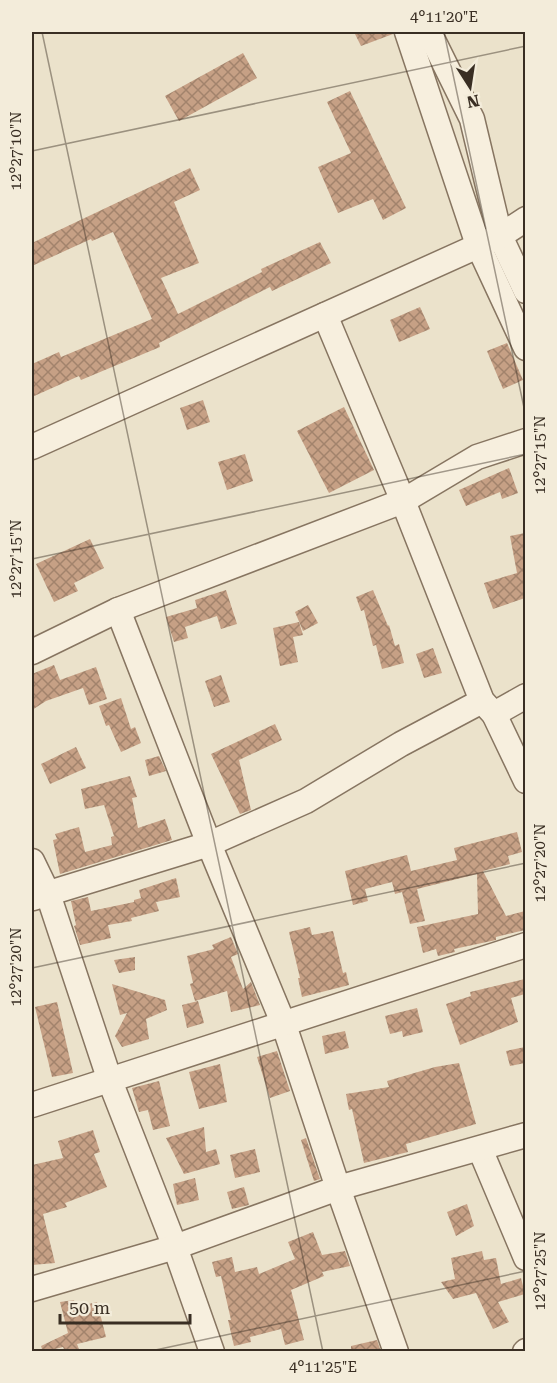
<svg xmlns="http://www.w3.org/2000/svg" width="557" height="1383" viewBox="0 0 557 1383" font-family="'Roboto Serif',serif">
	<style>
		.building { fill: url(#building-cross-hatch) }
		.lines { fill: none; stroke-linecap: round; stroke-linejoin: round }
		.minor-casing { stroke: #877561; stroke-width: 27 }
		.minor { stroke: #f7efde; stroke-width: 24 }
		.ticks { fill: none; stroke: #392e23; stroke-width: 1.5; stroke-opacity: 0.45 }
		.neatline { fill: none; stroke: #392e23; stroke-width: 2 }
		.ticks-label { font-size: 15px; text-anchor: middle; fill: #392e23 }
	</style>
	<defs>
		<pattern id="building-cross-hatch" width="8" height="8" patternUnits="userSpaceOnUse" patternTransform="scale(1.5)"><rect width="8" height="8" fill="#c6a085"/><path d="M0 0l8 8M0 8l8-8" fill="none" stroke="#a2836c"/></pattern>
	</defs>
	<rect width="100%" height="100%" fill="#ebe2cb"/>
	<g class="building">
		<path d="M354,32H393V34L361,46Z"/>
		<path d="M243,53L257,78L179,121L165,96Z"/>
		<path d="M350,91L406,208L383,220L373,199L338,213L318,167L351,153L327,102Z"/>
		<path d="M190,168L200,190L174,202L199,263L161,278L178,314L262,272L261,269L320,242L331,263L272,291L270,287L159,343L160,347L81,380L79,376L32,397V364L59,352L61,357L152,319L113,232L92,241L91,239L32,266V243Z"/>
		<path d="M420,307L430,329L399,342L390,320Z"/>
		<path d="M507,343L523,380L503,389L487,351Z"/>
		<path d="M203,400L210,422L187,430L180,408Z"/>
		<path d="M344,407L374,470L329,493L297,431Z"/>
		<path d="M245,454L253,481L227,490L218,462Z"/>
		<path d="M509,468L518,493L502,499L500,492L466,506L459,490Z"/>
		<path d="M525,533V598L493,609L484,583L517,573L510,536Z"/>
		<path d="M90,539L104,568L74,583L78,591L54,602L36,564Z"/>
		<path d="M226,590L237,624L221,629L217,616L185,627L188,638L174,642L166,617L197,608L195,600Z"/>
		<path d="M373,590L388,626L389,625L395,646L399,644L404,663L382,669L376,645L373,646L364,610L361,611L356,597Z"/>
		<path d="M308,605L318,623L303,631L295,612Z"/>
		<path d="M299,622L303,635L293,637L298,662L280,666L273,628Z"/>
		<path d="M433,648L442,673L424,678L416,654Z"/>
		<path d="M54,665L60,680L96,667L107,699L89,705L83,688L46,701L32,710V674Z"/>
		<path d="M221,675L230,702L214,707L205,681Z"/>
		<path d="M121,698L131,729L135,727L141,743L121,752L109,725L106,726L99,706Z"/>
		<path d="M275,724L282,740L239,760L251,810L240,814L211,754Z"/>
		<path d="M76,747L86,768L50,784L41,764Z"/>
		<path d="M159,756L166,771L149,776L145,760Z"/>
		<path d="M130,776L137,797L132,798L138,828L165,819L172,840L60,874L53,840L57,839L55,834L79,827L85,852L112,845L111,837L114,836L104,805L85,809L81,789Z"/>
		<path d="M517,832L522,852L508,856L510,864L483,871L506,916L525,911V930L496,937V940L454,949L455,952L438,956L436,949L423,953L417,927L478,914L477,874L417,889L425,921L410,924L402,892L395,894L392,882L365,889L368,901L353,905L345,871L407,855L411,871L457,860L454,848Z"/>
		<path d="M176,878L180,897L156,902L159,911L131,918L132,921L108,925L111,938L80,945L74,926L76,925L71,901L88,897L91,911L134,902V900L141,898L139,890Z"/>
		<path d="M310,927L312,935L333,931L343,973L346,972L349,985L302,997L298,978H300L289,932Z"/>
		<path d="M231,937L238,954L231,957L243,989L251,982L260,1005L231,1012L227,991L195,1001L190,984L193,983L187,956L214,949L212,945Z"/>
		<path d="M135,957V970L119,973L114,960Z"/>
		<path d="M525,979V994L511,998L518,1022L460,1045L446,1004L471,996L470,992Z"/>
		<path d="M112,984L165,1000L167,1010L146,1019L149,1039L122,1047L115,1036L127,1013L120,1015Z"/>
		<path d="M198,1001L204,1023L187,1028L182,1005Z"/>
		<path d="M57,1002L73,1073L52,1077L35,1007Z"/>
		<path d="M417,1008L423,1032L403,1037L402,1031L390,1034L385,1016Z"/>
		<path d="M345,1031L349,1048L325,1054L322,1036Z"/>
		<path d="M525,1047V1063L510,1066L506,1051Z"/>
		<path d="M277,1051L290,1091L270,1098L257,1057Z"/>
		<path d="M459,1063L476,1124L406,1144L408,1152L364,1163L352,1109L349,1110L346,1094L389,1087L387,1081L435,1067Z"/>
		<path d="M220,1064L227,1102L199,1109L189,1072Z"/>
		<path d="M159,1081L170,1126L153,1130L148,1110L139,1112L132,1088Z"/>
		<path d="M204,1127L206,1152L216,1149L220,1164L184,1174L166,1138Z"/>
		<path d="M93,1130L100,1152L94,1154L107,1187L65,1203L67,1207L43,1214L55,1263L32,1265V1165L63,1158L58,1141Z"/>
		<path d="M306,1138L320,1179L314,1181L301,1140Z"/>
		<path d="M255,1149L260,1172L235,1178L230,1155Z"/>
		<path d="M195,1178L199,1200L177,1205L173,1184Z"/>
		<path d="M244,1187L249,1205L232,1209L227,1192Z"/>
		<path d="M467,1204L474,1226L456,1236L447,1212Z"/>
		<path d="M313,1232L322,1255L345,1251L350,1266L322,1272L324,1276L291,1290L304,1340L285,1345L281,1329L250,1337L251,1342L234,1346L228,1320H231L221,1276L216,1277L212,1262L232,1257L235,1272L257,1267L259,1274L295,1259L288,1242Z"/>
		<path d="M482,1251L484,1260L496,1258L501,1284L521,1278L525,1294L498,1302L509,1322L493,1329L476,1293L453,1299L441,1282L455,1279L451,1258Z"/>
		<path d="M74,1300L76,1307L97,1302L106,1337L77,1344L80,1352H65L63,1347L43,1352L41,1346L68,1333L60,1302Z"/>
		<path d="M377,1340L381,1352H351V1346Z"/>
	</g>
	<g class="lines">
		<defs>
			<g id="minor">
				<path d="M407,32L478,245L526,348"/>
				<path d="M429,32L472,119L500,236L526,291"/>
				<path d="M325,315L403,501L482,701L494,714L526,781"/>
				<path d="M32,447L500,236L526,219"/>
				<path d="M118,610L209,844L284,1025L338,1188L396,1352"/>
				<path d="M32,652L118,610L403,501L477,457L526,441"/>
				<path d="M494,714L526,696"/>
				<path d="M32,861L48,894L110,1081L175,1247L212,1352"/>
				<path d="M33,898L209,844L306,801L401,744L482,701"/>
				<path d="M32,1105L526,945"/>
				<path d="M480,1149L526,1258"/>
				<path d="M32,1289L175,1247L338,1188L526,1135"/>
				<path d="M525,1352L526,1351"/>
			</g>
		</defs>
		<use href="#minor" class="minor-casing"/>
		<use href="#minor" class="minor"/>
	</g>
	<path class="ticks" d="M42,32L323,1352M444,32L526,417M32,151L526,46M32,559L526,454M32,968L526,863M146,1352L526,1271"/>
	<rect width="557" height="1383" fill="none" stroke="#f3ecda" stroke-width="66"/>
	<g transform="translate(470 87) rotate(168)" stroke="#f3ecda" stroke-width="4.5" paint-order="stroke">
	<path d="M0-4.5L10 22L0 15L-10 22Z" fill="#392e23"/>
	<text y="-9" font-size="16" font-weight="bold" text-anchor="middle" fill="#392e23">N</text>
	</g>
	<path d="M60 1314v9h130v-9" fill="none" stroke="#392e23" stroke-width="3"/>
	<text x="69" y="1314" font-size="18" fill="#392e23" stroke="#f3ecda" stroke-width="4.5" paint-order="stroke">50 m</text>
	<rect x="33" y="33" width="491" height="1317" class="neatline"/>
	<g class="ticks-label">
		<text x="444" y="22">4°11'20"E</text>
		<text transform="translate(16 151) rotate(-90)" y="5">12°27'10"N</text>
		<text transform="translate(540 455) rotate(-90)" y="5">12°27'15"N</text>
		<text transform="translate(16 559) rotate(-90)" y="5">12°27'15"N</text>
		<text transform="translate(540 863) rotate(-90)" y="5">12°27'20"N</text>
		<text transform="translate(16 967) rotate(-90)" y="5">12°27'20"N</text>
		<text transform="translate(540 1271) rotate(-90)" y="5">12°27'25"N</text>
		<text x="323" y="1372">4°11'25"E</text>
	</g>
</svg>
